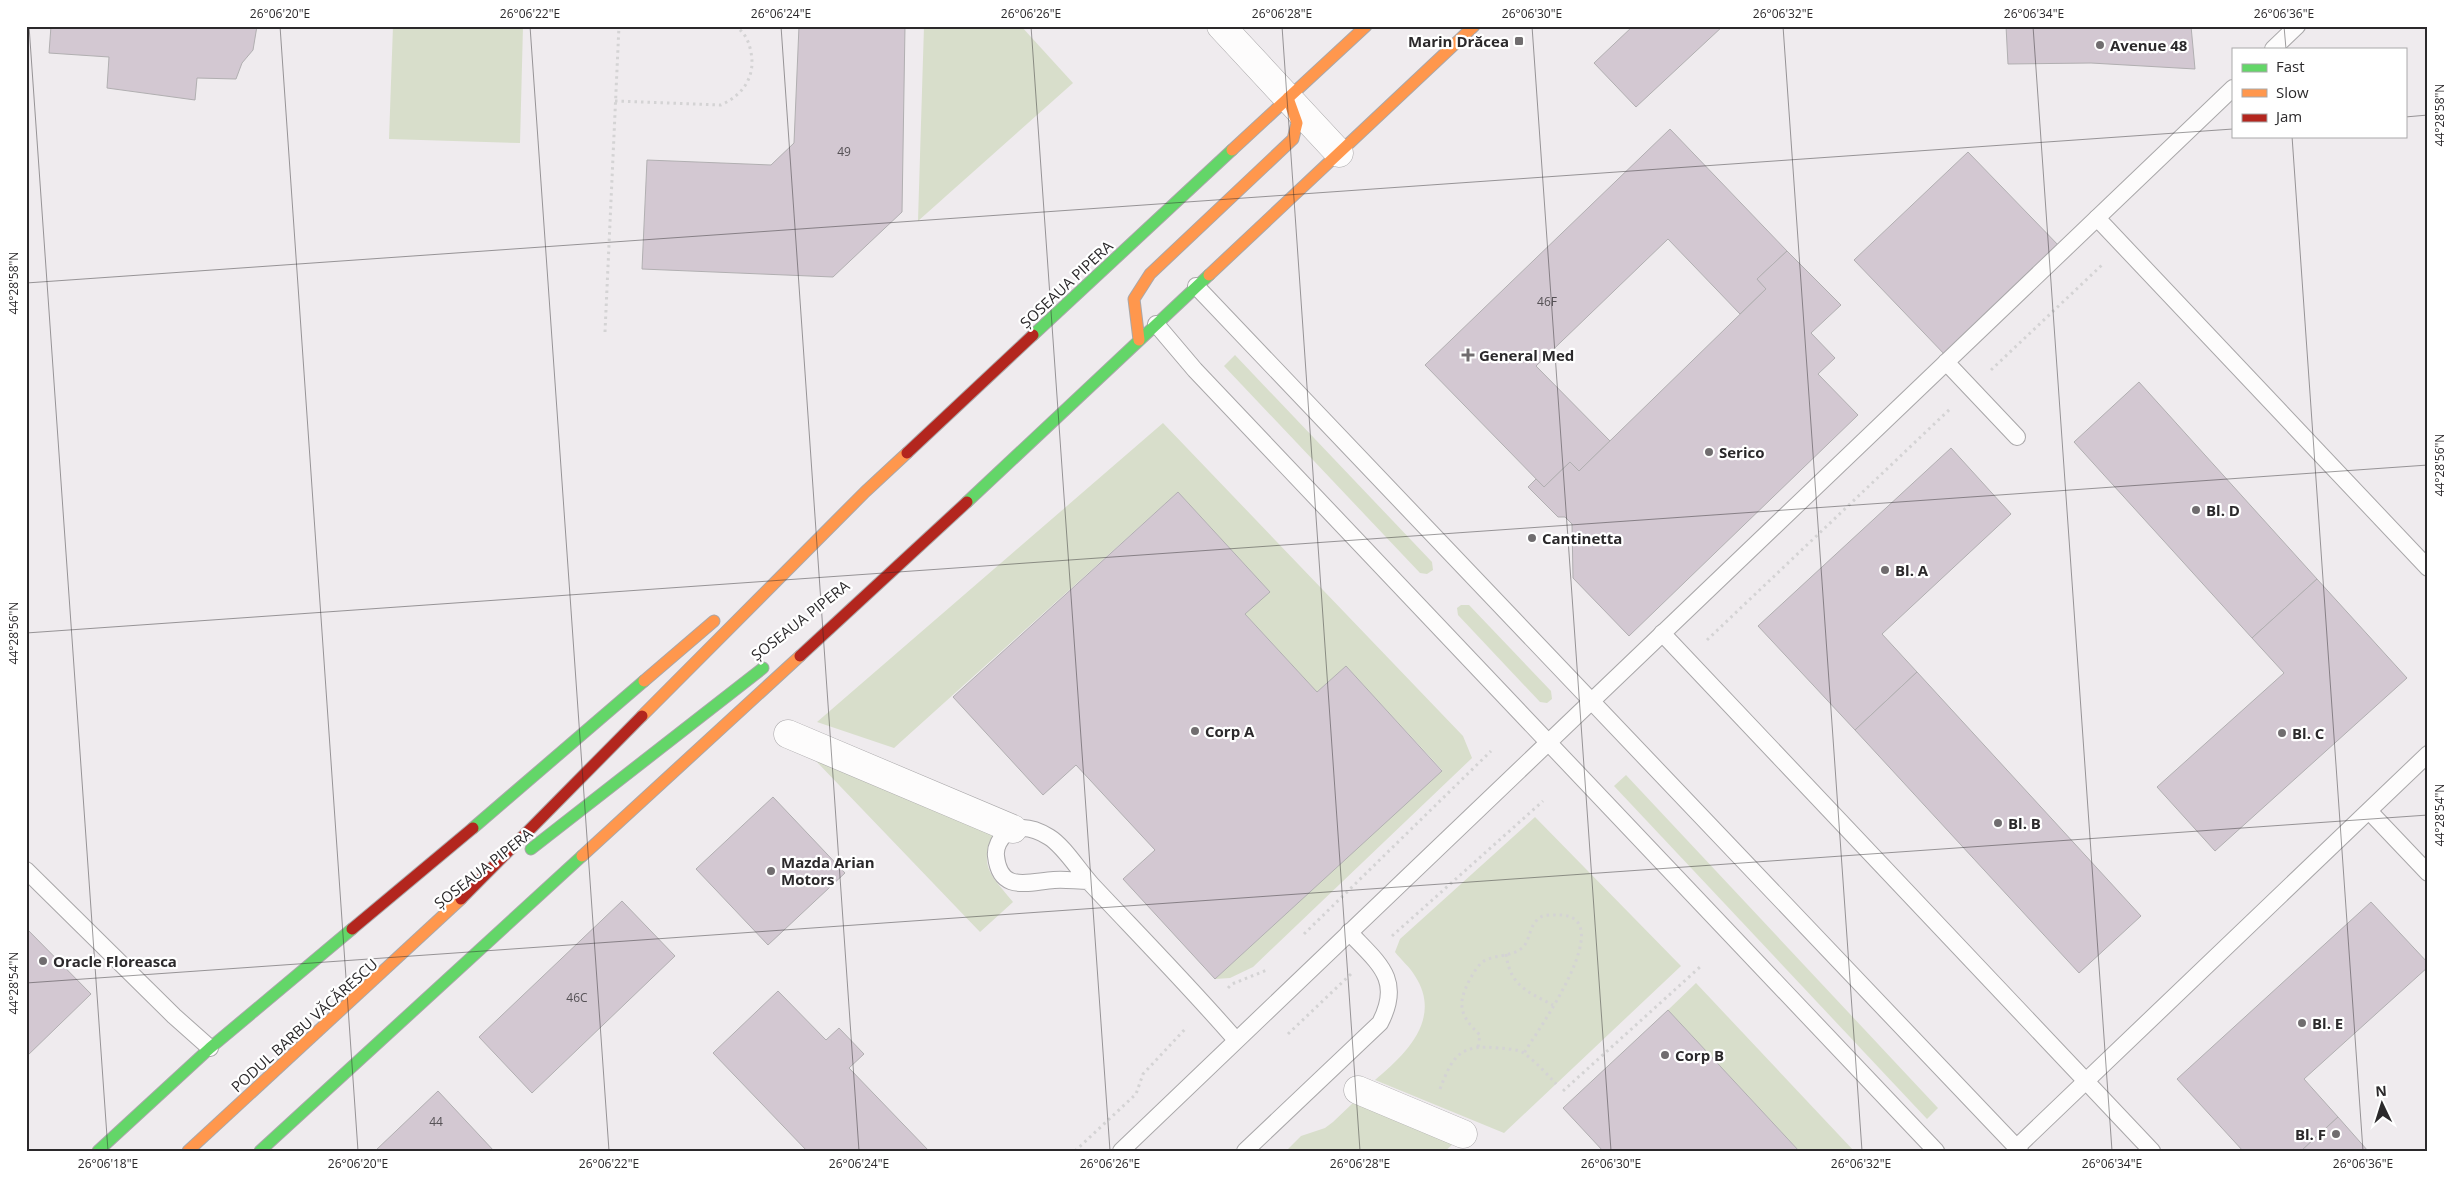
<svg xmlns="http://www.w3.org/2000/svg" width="2454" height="1177" viewBox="0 0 2454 1177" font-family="'Open Sans',sans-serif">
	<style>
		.green { fill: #d8decb }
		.building { fill: #d3c8d2; stroke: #b1afb1 }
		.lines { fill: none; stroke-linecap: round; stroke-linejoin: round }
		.lane-casing { stroke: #a9a7a9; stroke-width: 18 }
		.street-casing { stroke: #a9a7a9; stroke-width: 29 }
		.fast-casing { stroke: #a9a7a9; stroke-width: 13 }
		.slow-casing { stroke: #a9a7a9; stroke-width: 13 }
		.jam-casing { stroke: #a9a7a9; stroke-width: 13 }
		.path { stroke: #d4d3d4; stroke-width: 3; stroke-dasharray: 2.5 4; stroke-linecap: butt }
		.lane { stroke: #fdfcfc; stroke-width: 16 }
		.street { stroke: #fdfcfc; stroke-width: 28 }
		.fast { stroke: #63d668; stroke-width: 11 }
		.slow { stroke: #ff974d; stroke-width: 11 }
		.jam { stroke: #b3261e; stroke-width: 11 }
		.ticks { fill: none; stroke: #2b292b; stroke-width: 1; stroke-opacity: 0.45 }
		.poi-dot { fill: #706d6f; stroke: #fff; stroke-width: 2 }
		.labels { text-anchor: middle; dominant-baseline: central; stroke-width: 4.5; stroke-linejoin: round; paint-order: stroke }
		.number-label { font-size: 12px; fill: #555155 }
		.poi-label { font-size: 15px; font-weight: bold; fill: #2b292b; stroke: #fff; text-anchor: start }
		.street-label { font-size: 15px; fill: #2b292b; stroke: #fff }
		.neatline { fill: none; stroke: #2b292b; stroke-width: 2 }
		.ticks-label { font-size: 12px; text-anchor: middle; fill: #2b292b }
	</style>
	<rect width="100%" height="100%" fill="#efebee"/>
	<g class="green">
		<path d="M393,26H523L520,143L389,139Z"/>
		<path d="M924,26H1021L1073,83L918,221Z"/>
		<path d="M1235,355L1432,562L1433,570L1427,574L1420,573L1224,366Z"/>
		<path d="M1163,423L1463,736L1472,758L1253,967L1230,978L1215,979L1442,770L1346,666L1317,692L1245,614L1269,591L1178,492L894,748L817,722Z"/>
		<path d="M1461,605H1469L1551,691L1552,699L1547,703L1540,702L1458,615L1457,608Z"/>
		<path d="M816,761L996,832C976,865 992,876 1013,902L980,932Z"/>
		<path d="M1626,775L1938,1108L1927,1119L1614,786Z"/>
		<path d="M1535,817L1681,966L1504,1133L1375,1080C1405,1055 1443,1019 1415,976C1410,967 1401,960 1395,952L1400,939Z"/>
		<path d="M1696,983L1854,1151H1799L1668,1010Z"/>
		<path d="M1354,1102L1453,1144L1445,1151H1286L1301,1136L1325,1128L1333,1122Z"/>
	</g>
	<g class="building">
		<path d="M51,26H257L253,50L242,63L236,79L197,78L195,100L107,88L109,57L49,53Z"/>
		<path d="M799,26H905L902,212L833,277L642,269L647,160L771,165L794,143Z"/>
		<path d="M1633,26H1723L1636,107L1594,63Z"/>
		<path d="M2006,26H2191L2195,69L2091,63L2008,64Z"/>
		<path d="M1670,129L1787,251L1757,279L1766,289L1740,314L1668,239L1536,366L1610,441L1579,471L1570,462L1544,487L1425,365Z"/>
		<path d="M1968,152L2061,248L1947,357L1854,260Z"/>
		<path d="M1787,251L1841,305L1811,333L1835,358L1818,374L1858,415L1629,636L1573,578L1572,524L1565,517H1558L1528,487L1536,479L1544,487L1570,462L1579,471L1766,289L1757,279Z"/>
		<path d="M2139,382L2317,579L2252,638L2074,442Z"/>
		<path d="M1951,448L2011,514L1882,634L1917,672L1855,730L1758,626Z"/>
		<path d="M1178,492L1270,592L1245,614L1317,692L1346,666L1442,771L1215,979L1123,879L1155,850L1076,765L1043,795L953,697Z"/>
		<path d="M2317,579L2407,678L2215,851L2157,787L2284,673L2252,638Z"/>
		<path d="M1917,672L2141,916L2079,973L1855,730Z"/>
		<path d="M773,797L845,873L768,945L696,869Z"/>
		<path d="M622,901L675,956L532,1093L479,1037Z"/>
		<path d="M2371,902L2428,963V967L2304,1079L2338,1117L2301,1151H2243L2177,1079Z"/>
		<path d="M26,928L91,994L26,1057Z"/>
		<path d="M778,991L826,1040L839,1028L864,1054L849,1068L929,1151H807L713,1053Z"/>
		<path d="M1668,1010L1799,1151H1603L1563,1108Z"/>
		<path d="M438,1091L494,1151H375Z"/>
		<path d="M2338,1117L2368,1151H2301Z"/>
	</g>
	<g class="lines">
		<defs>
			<g id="lane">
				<path d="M2273,49L2297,26"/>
				<path d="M2097,218L2428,568"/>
				<path d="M1196,286L2020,1151"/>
				<path d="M1156,324L1195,370L1936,1151"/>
				<path d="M1946,362L2017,437"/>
				<path d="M1662,633L2152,1151"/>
				<path d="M2369,811L2428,873"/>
				<path d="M26,870L174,1016L210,1048"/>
				<path d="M1088,881C1077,881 1065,879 1054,880C1027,882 1000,893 996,856C995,847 1000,838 1007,833C1020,824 1036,829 1049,837C1064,846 1079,871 1092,885C1140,936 1190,987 1236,1040"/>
				<path d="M2017,1147L2428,754"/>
				<path d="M1121,1151L2233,88"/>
				<path d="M1245,1151L1380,1023C1403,979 1378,963 1349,932"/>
			</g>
			<g id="street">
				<path d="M1221,26L1339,153"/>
				<path d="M788,734L1013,829"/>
				<path d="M1358,1090L1463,1134"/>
			</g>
			<g id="fast">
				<path d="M1033,335L1232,150"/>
				<path d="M967,502L1209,275"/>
				<path d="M473,828L644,681"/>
				<path d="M531,849L763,668"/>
				<path d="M98,1151L210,1048L352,929"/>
				<path d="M260,1151L582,856"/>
			</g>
			<g id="slow">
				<path d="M1232,150L1366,26"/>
				<path d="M1209,275L1474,26"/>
				<path d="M1139,340L1134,299L1150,274L1293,139L1297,123L1288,98"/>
				<path d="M644,681L714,621"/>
				<path d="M642,716L865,492L907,453"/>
				<path d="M582,856L800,656"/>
				<path d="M188,1151L461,899"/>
			</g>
			<g id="jam">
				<path d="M907,453L1033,335"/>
				<path d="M800,656L967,502"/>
				<path d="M461,899L642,716"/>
				<path d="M352,929L473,828"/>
			</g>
		</defs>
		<use href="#lane" class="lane-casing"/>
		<use href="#street" class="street-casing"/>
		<use href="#fast" class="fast-casing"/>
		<use href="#slow" class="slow-casing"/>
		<use href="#jam" class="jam-casing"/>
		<g class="path">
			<path d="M615,101L721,105C745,94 757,74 750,48C748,39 743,31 735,26"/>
			<path d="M605,332L619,26"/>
			<path d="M1991,370L2103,264"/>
			<path d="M1707,640L1951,408"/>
			<path d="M1304,934L1491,751"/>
			<path d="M1392,936L1543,801"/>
			<path d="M1506,954C1510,986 1528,992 1553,1005"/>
			<path d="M1228,988L1232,984L1267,970"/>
			<path d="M1288,1034L1351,974"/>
			<path d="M1478,1047L1480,1035C1459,1015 1457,1004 1470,979C1474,972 1478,965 1484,961C1496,954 1513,957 1523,947C1530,940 1529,928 1537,920C1542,914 1551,915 1558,915C1622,914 1536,1033 1524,1053"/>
			<path d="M1440,1089C1453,1055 1460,1044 1499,1048C1507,1049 1519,1049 1525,1054C1537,1063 1547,1074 1556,1084"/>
			<path d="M1563,1091L1700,967"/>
			<path d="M1075,1151L1136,1094L1143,1074L1187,1027"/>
		</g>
		<use href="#lane" class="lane"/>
		<use href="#street" class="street"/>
		<use href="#fast" class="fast"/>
		<use href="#slow" class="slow"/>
		<use href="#jam" class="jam"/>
	</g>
	<path class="ticks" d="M29,26L108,1151M280,26L358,1151M530,26L609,1151M781,26L859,1151M1031,26L1110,1151M1282,26L1360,1151M1532,26L1611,1151M1783,26L1862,1151M2033,26L2112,1151M2284,26L2286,49M2405,117L2428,115M2292,136L2363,1151M26,283L2233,129M26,633L2428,465M26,983L2428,815"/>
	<g class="poi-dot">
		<rect x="1514" y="36" width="10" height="10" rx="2.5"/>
		<circle cx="2100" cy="45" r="5"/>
		<path d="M1465.5 347.5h5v5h5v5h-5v5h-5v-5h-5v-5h5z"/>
		<circle cx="1709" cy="452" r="5"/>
		<circle cx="2196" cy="510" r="5"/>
		<circle cx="1532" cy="538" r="5"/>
		<circle cx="1885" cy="570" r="5"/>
		<circle cx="1195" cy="731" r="5"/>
		<circle cx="2282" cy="733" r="5"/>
		<circle cx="1998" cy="823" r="5"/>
		<circle cx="771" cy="871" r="5"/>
		<circle cx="43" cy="961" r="5"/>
		<circle cx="2302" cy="1023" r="5"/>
		<circle cx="1665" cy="1055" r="5"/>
		<circle cx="2336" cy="1134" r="5"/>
	</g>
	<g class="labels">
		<g class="number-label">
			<text x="844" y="151">49</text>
			<text x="1547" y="301">46F</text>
			<text x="577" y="997">46C</text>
			<text x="436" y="1121">44</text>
		</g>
		<g class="poi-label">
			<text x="1509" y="41" text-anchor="end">Marin Drăcea</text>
			<text x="2110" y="45">Avenue 48</text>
			<text x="1479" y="355">General Med</text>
			<text x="1719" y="452">Serico</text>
			<text x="2206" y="510">Bl. D</text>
			<text x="1542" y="538">Cantinetta</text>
			<text x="1895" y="570">Bl. A</text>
			<text x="1205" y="731">Corp A</text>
			<text x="2292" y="733">Bl. C</text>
			<text x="2008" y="823">Bl. B</text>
			<text x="781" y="862">Mazda Arian<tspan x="781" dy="17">Motors</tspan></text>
			<text x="53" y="961">Oracle Floreasca</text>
			<text x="2312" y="1023">Bl. E</text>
			<text x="1675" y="1055">Corp B</text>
			<text x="2326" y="1134" text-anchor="end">Bl. F</text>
		</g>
		<g class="street-label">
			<text transform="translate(1066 284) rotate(-43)">ȘOSEAUA PIPERA</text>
			<text transform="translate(800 620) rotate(-38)">ȘOSEAUA PIPERA</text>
			<text transform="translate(483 868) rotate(-38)">ȘOSEAUA PIPERA</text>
			<text transform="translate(304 1025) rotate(-42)">PODUL BARBU VĂCĂRESCU</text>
		</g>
	</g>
	<rect width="2454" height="1177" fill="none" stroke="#ffffff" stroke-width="55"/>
	<rect x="2232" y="48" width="175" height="90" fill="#ffffff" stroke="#aaa9aa"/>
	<rect x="2242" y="64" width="25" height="8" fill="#63d668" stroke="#aaa9aa"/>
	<text x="2276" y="72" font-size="15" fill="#2b292b">Fast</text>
	<rect x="2242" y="89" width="25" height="8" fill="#ff974d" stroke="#aaa9aa"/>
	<text x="2276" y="98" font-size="15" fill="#2b292b">Slow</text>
	<rect x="2242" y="114" width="25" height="8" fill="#b3261e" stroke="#aaa9aa"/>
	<text x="2276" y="122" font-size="15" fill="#2b292b">Jam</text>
	<g transform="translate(2382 1104) rotate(356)" stroke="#ffffff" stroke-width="4" paint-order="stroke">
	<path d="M0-4L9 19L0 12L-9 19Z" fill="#2b292b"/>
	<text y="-8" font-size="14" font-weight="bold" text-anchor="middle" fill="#2b292b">N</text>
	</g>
	<rect x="28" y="28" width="2398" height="1122" class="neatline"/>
	<g class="ticks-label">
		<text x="280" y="18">26°06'20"E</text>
		<text x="530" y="18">26°06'22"E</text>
		<text x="781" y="18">26°06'24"E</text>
		<text x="1031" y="18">26°06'26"E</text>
		<text x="1282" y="18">26°06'28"E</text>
		<text x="1532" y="18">26°06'30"E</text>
		<text x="1783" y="18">26°06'32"E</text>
		<text x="2034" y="18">26°06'34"E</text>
		<text x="2284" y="18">26°06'36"E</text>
		<text transform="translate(2440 115) rotate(-90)" y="4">44°28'58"N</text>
		<text transform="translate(14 283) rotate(-90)" y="4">44°28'58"N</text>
		<text transform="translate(2440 465) rotate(-90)" y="4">44°28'56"N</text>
		<text transform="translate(14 633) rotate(-90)" y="4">44°28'56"N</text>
		<text transform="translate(2440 815) rotate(-90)" y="4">44°28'54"N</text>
		<text transform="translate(14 983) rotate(-90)" y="4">44°28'54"N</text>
		<text x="108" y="1168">26°06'18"E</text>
		<text x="358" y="1168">26°06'20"E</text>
		<text x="609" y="1168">26°06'22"E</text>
		<text x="859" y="1168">26°06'24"E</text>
		<text x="1110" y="1168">26°06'26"E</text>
		<text x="1360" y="1168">26°06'28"E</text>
		<text x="1611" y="1168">26°06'30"E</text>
		<text x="1861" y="1168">26°06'32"E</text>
		<text x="2112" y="1168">26°06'34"E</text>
		<text x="2363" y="1168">26°06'36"E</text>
	</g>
</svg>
